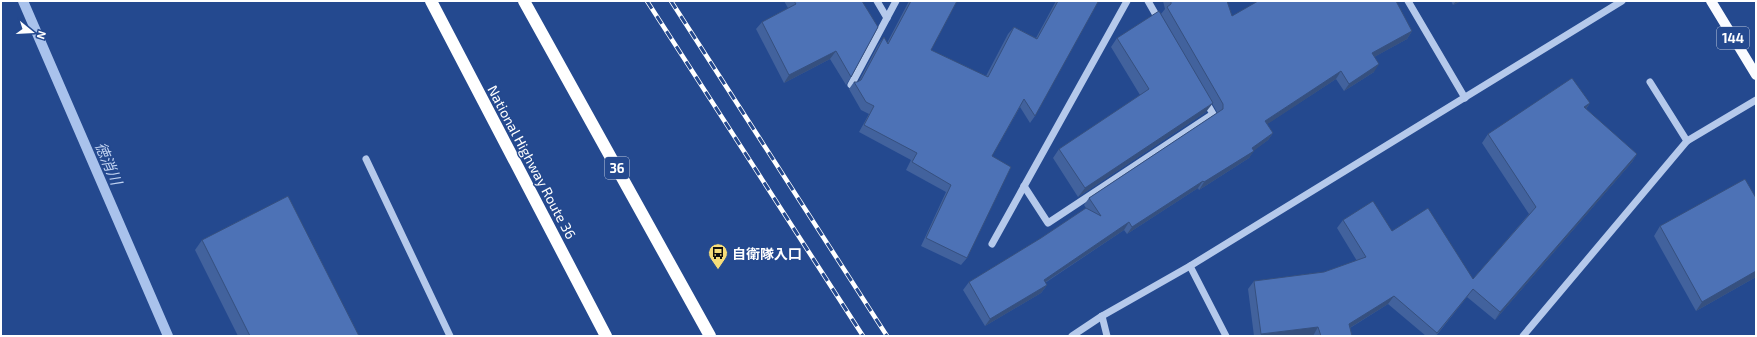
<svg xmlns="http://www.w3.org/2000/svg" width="1757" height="337" viewBox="0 0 1757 337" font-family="'Exo 2','Noto Sans JP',sans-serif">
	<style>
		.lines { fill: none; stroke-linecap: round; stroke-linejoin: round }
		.stream { stroke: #a9c2ec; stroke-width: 10 }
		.minor { stroke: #b5c9eb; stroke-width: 7 }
		.major { stroke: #fafbff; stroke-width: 10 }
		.highway { stroke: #fff; stroke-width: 12 }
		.rail-casing { stroke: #fff; stroke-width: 4.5 }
		.rail { stroke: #24498f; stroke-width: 3; stroke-dasharray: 9; stroke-linecap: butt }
		.wall { fill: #42629d }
		.shaded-wall { fill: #36507f }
		.building { fill: #4d72b6; stroke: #36507f }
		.labels { text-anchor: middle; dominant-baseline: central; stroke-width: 3; stroke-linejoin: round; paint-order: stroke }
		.shield { fill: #24498f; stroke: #bdc8dd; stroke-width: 1 }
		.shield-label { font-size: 13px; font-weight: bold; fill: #fff }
		.street-label { font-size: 14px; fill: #fff; stroke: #24498f }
		.poi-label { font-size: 14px; font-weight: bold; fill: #fff; stroke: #24498f; text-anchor: start }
		.water-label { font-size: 15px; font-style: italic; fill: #c1d3f2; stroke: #24498f }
	</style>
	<rect width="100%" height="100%" fill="#24498f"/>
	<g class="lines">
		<path class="stream" d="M23,1L168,336"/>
		<g class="minor">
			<path d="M877,1L887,18"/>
			<path d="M1148,1L1160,22"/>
			<path d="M1408,1L1465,98"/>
			<path d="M1650,82L1687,141"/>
			<path d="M851,85L896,1"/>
			<path d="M366,159L450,336"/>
			<path d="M1024,186L1048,223L1213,114L1205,100"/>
			<path d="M992,244L1127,1"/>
			<path d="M1190,266L1226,336"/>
			<path d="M1102,316L1107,336"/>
			<path d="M1072,336L1102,316L1190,266L1622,1"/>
			<path d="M1523,336L1687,141L1756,100"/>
		</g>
		<path class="major" d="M1711,1L1756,75"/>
		<g class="highway">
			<path d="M431,1L606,336"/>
			<path d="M524,1L710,336"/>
		</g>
		<defs>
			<g id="rail">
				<path d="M647,1L863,336"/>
				<path d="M671,1L887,336"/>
			</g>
		</defs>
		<use href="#rail" class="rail-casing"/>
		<use href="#rail" class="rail"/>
	</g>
	<g class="wall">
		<path d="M784,1H862L851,77L846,85L830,59L784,83L756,29L762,22L788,8Z"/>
		<path d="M909,1H957L931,50L986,76L1008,34L1014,27L1036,38L1056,1H1096L1035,116L1030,123L1020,107L992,156L967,258L961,265L921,246L946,192L906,170L911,160L859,132L869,114L861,110L849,89L854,82H857L859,81L878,45L884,37L887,43Z"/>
		<path d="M1163,1H1227L1232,16L1412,31L1407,39L1374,57V72L1344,91L1336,79L1267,124L1273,133L1268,140L1254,150L1249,158L1199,190L1198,188L1127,234L1124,230L1045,283L1047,285L1041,293L985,326L963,290L969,282L1041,238L1086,208L1084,205L1089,198L1217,113V112L1161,14L1165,9Z"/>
		<path d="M1451,1H1461L1453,5Z"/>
		<path d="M1117,38L1206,112L1078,197L1053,158L1059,149L1140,95L1111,47Z"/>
		<path d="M1590,103L1586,109L1637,154L1632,162L1495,320L1467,297L1436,336H1426L1388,304L1350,328L1352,336H1254L1248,289L1254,281L1324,272L1357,261L1337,228L1343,220L1392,231L1473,279L1529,214L1482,143L1488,134Z"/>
		<path d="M1756,198V277L1696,311L1654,236L1660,226Z"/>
		<path d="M202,240L359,336H238L195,250Z"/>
	</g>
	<g class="shaded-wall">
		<path d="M1456,1H1461L1453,5Z"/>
		<path d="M1412,31L1407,39L1367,61L1372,53Z"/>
		<path d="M836,51L830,59L784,83L789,75Z"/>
		<path d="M1379,64L1374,72L1344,91L1349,84Z"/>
		<path d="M1341,71L1336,79L1260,129L1265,121Z"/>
		<path d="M1213,103L1206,112L1078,197L1085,188Z"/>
		<path d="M1590,103L1584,111V107Z"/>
		<path d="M1273,133L1268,140L1251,153L1254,151L1249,158L1199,190L1204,182Z"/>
		<path d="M1637,154L1632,162L1495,320L1500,312Z"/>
		<path d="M1203,181L1198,188L1127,234L1132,227Z"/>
		<path d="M1129,222L1124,230L1038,287L1044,280Z"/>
		<path d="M1756,271V277L1696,311L1702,302Z"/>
		<path d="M1047,285L1041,293L985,326L990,319Z"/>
		<path d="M1473,289L1467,297L1435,336L1437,333Z"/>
		<path d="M1394,296L1388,304L1343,332L1349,324Z"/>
		<path d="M1318,327L1313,336H1260L1261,334Z"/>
	</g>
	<g class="building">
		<path d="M794,1H862L878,27L851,77L836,51L789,75L762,22L796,4Z"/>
		<path d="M911,1H957L931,50L988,77L1014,27L1037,39L1058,1H1096L1098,2L1035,116L1024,99L992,156L1011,167L967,258L926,238L951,185L912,162L917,153L864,125L874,106L866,102L854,82H857L861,80L884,37L888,44Z"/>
		<path d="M1171,1H1227L1232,16L1258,1H1396L1412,31L1372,53L1379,64L1349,84L1341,71L1265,121L1273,133L1252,148L1254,151L1204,182L1203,181L1132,227L1129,222L1044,280L1047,285L990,319L969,282L1041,238L1086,208L1101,216L1089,198L1223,109V104L1167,7L1171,4Z"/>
		<path d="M1159,11L1213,103L1085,188L1059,149L1149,89L1117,38Z"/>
		<path d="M1572,78L1590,103L1584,107L1637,154L1500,312L1473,289L1437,333L1394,296L1349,324L1352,336H1321L1318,327L1261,334L1254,281L1324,272L1366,257L1343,220L1373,201L1392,231L1428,208L1473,279L1536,207L1488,134Z"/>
		<path d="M1745,179L1756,198V271L1702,302L1660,226Z"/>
		<path d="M288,196L359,336H250L202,240Z"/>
	</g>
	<defs>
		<symbol id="bus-pin" viewBox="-11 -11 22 30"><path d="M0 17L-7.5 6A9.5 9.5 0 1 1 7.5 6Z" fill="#f6dd79" stroke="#24498f"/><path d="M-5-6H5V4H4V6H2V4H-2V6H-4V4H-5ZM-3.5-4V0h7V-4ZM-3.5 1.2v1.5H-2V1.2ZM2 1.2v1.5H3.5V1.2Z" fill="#111"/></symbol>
	</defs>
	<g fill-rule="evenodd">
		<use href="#bus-pin" x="707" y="242" width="22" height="30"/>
	</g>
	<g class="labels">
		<g class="shield">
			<rect x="1717" y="27" width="32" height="22" rx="3"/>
			<rect x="605" y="157" width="24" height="22" rx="3"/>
		</g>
		<g class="shield-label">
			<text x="1733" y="38">144</text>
			<text x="617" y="168">36</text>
		</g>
		<g class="street-label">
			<text transform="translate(532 162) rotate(62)">National Highway Route 36</text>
		</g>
		<g class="poi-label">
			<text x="732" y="253">自衛隊入口</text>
		</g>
		<g class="water-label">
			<text transform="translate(109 163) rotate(67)">徳消川</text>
		</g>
	</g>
	<rect width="1757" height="337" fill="none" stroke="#ffffff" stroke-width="4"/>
	<g transform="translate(32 32) rotate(108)" stroke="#24498f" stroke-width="3" paint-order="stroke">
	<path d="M0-3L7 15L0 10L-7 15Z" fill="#ffffff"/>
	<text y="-6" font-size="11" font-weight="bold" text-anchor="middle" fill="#ffffff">N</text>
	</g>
</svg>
